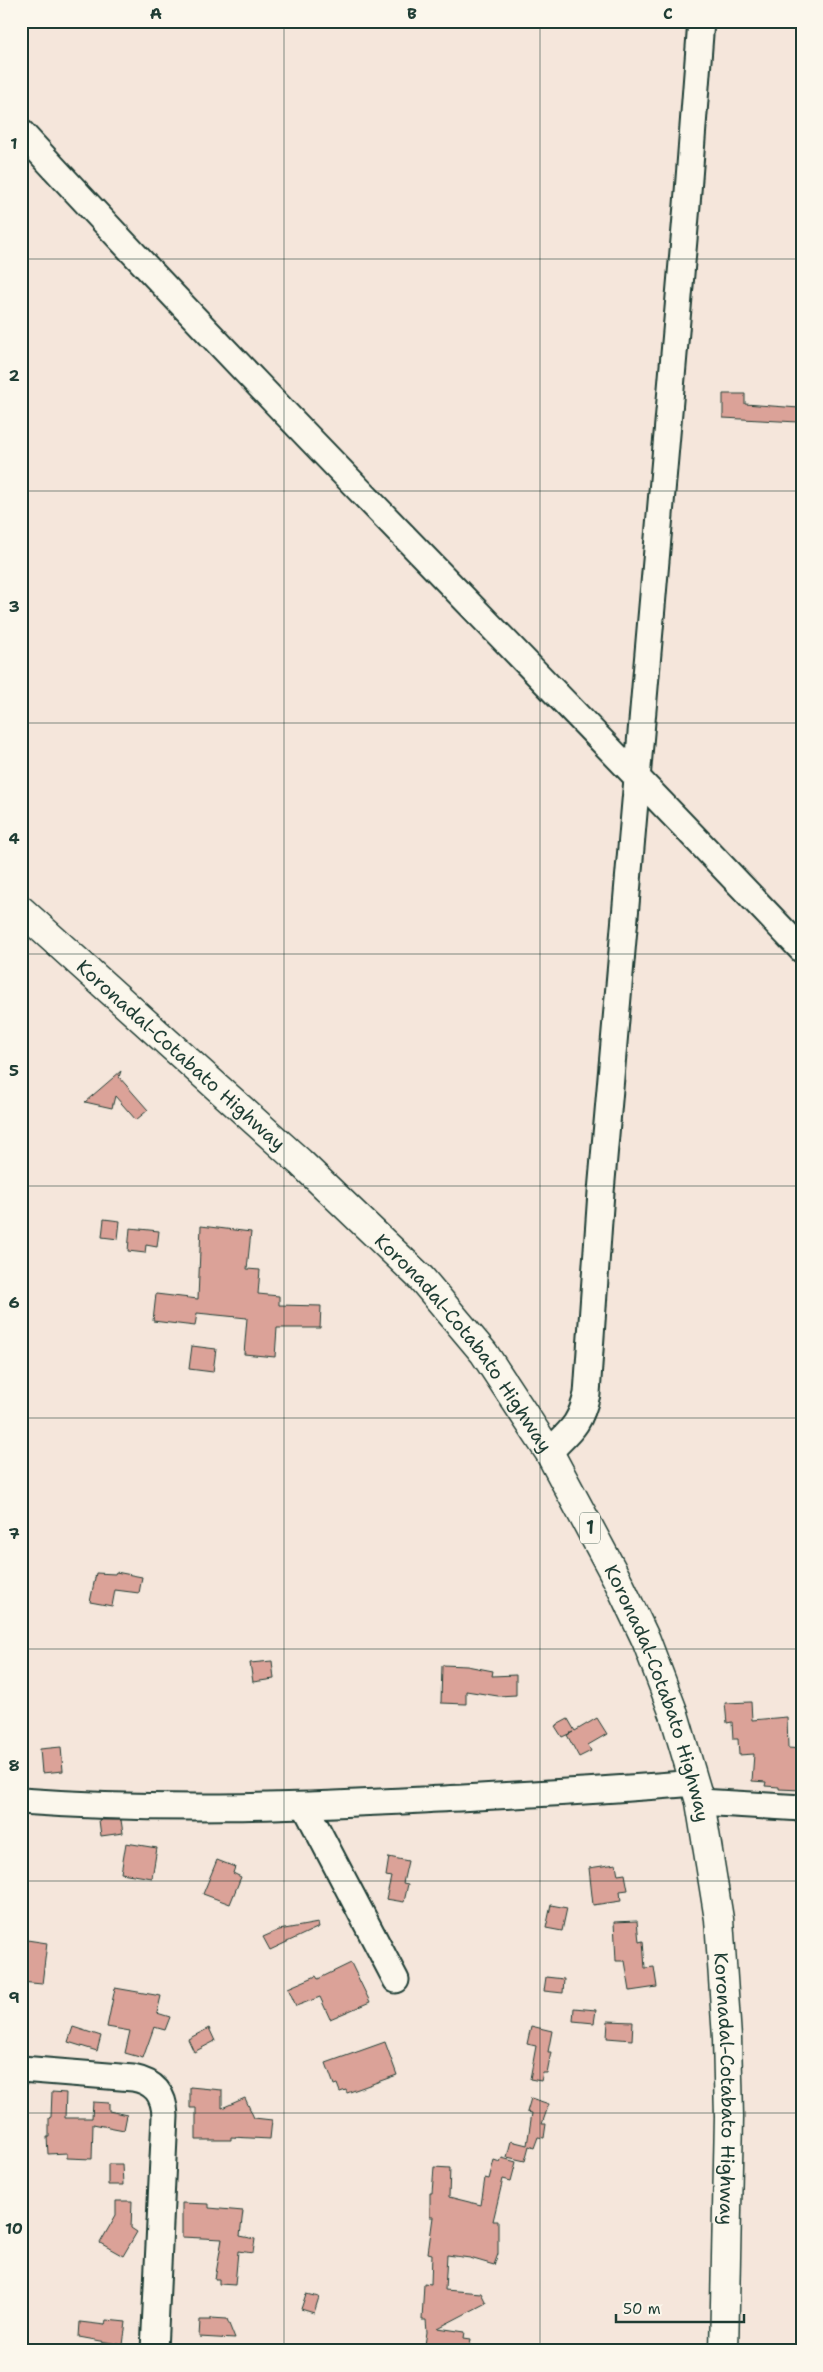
<svg xmlns="http://www.w3.org/2000/svg" width="823" height="2372" viewBox="0 0 823 2372" font-family="'Shantell Sans',sans-serif">
	<style>
		.building { fill: #dba298; stroke: #1f3d34 }
		.lines { fill: none; stroke-linecap: round; stroke-linejoin: round }
		.minor-casing { stroke: #1f3d34; stroke-width: 29 }
		.highway-casing { stroke: #1f3d34; stroke-width: 31 }
		.minor { stroke: #fbf7ec; stroke-width: 25 }
		.highway { stroke: #fbf7ec; stroke-width: 28 }
		.grid { fill: none; stroke: #1f3d34; stroke-width: 1; stroke-opacity: 0.55 }
		.labels { text-anchor: middle; dominant-baseline: central; stroke-width: 5; stroke-linejoin: round; paint-order: stroke }
		.shield { fill: #fbf7ec; stroke: #61756b; stroke-width: 1 }
		.shield-label { font-size: 18px; font-weight: bold; fill: #1f3d34 }
		.street-label { font-size: 19px; fill: #1f3d34; stroke: #fbf7ec }
		.neatline { fill: none; stroke: #1f3d34; stroke-width: 2 }
		.grid-label { font-size: 16px; text-anchor: middle; font-weight: bold; fill: #1f3d34 }
	</style>
	<rect width="100%" height="100%" fill="#f5e6db"/>
	<filter id="ink" filterUnits="userSpaceOnUse"><feTurbulence type="fractalNoise" baseFrequency=".02" numOctaves="2"/><feDisplacementMap in="SourceGraphic" scale="10" xChannelSelector="R" yChannelSelector="G"/><feConvolveMatrix kernelMatrix="1 2 1 2 8 2 1 2 1" color-interpolation-filters="sRGB"/></filter>
	<g filter="url(#ink)">
		<g class="building">
			<path d="M723,394H745V404L799,408L798,422L723,418Z"/>
			<path d="M121,1071L119,1077L148,1110L136,1120L115,1096L112,1108L85,1102Z"/>
			<path d="M104,1219L120,1221L118,1239L102,1237Z"/>
			<path d="M201,1226L251,1232L247,1269L260,1270L258,1294L279,1296V1305L321,1306L320,1328H277L275,1357L244,1354L247,1318L197,1313L195,1326L153,1321L156,1294L198,1299Z"/>
			<path d="M130,1228L159,1231L157,1247L146,1245L145,1253L128,1251Z"/>
			<path d="M192,1346L216,1349L213,1372L189,1369Z"/>
			<path d="M116,1572L142,1577L139,1593L115,1590L112,1606L90,1602L96,1573L115,1574Z"/>
			<path d="M272,1661L274,1679L253,1682L250,1663Z"/>
			<path d="M442,1665L467,1666L493,1671L492,1676L516,1675V1695L498,1696L466,1691V1704L441,1703Z"/>
			<path d="M751,1702L752,1720L787,1717L788,1748L802,1749L801,1790L779,1789V1787L765,1786L766,1782L752,1781L754,1754L739,1755L738,1739H733L732,1722L727,1723L725,1703Z"/>
			<path d="M597,1718L607,1734L588,1745L591,1751L579,1757L567,1735L573,1732L562,1737L555,1726L568,1719L575,1731Z"/>
			<path d="M61,1747L63,1771L42,1773L40,1749Z"/>
			<path d="M99,1820H121L123,1833L101,1836Z"/>
			<path d="M126,1843L157,1848L152,1878L121,1873Z"/>
			<path d="M389,1857L408,1861L403,1883L408,1884L404,1902L386,1899L391,1877L386,1876Z"/>
			<path d="M217,1860L235,1867L233,1873L241,1877L230,1904L203,1894Z"/>
			<path d="M616,1864L618,1875L625,1874L628,1890L620,1891L621,1901L593,1905L589,1868Z"/>
			<path d="M551,1905L567,1908L562,1931L546,1928Z"/>
			<path d="M637,1921L639,1942L643,1941L645,1968L654,1967L657,1987L630,1991L625,1961H616L614,1922Z"/>
			<path d="M318,1923L319,1927L270,1950L263,1937L279,1930Z"/>
			<path d="M27,1940L47,1943L42,1984L21,1982L22,1963H24Z"/>
			<path d="M351,1963L370,2002L330,2019L320,1997L296,2006L288,1988L316,1976L318,1979Z"/>
			<path d="M546,1977L564,1979L563,1993L544,1991Z"/>
			<path d="M115,1988L161,1996L157,2013L170,2017L165,2030L154,2027L143,2058L125,2053L130,2031L107,2027Z"/>
			<path d="M574,2008L596,2010L594,2023L573,2021Z"/>
			<path d="M608,2021L633,2022L632,2040L607,2038Z"/>
			<path d="M531,2026L552,2031L548,2052H551L547,2073H543L541,2081L530,2079L536,2046L527,2044Z"/>
			<path d="M73,2027L101,2036L97,2051L68,2042Z"/>
			<path d="M209,2028L215,2041L194,2052L188,2039Z"/>
			<path d="M385,2042L397,2075L347,2093L346,2090L340,2092L337,2084L334,2085L326,2063Z"/>
			<path d="M190,2087L222,2090V2108L245,2098L254,2118L272,2120L270,2139L231,2137V2140H196V2108H190Z"/>
			<path d="M52,2092L66,2093L65,2118H92L93,2102L109,2103V2111L127,2115L124,2130L93,2124L92,2159L67,2158V2153L48,2154L47,2137H49V2118L51,2117Z"/>
			<path d="M531,2098L549,2104L542,2124H546L544,2138L538,2137L534,2148L529,2146L525,2161L507,2157L511,2141L527,2145L532,2113L527,2112Z"/>
			<path d="M502,2158L516,2162L511,2181L503,2179L493,2221H498V2254L494,2265L470,2258L447,2255L445,2290L481,2293L486,2303L438,2328L465,2332L464,2338L471,2339L469,2351H424L427,2332L426,2320H422L424,2283L431,2284L432,2254L428,2253L433,2217H430V2193H432L434,2167L450,2168L449,2197L481,2205L485,2178L489,2179L494,2160L500,2162Z"/>
			<path d="M108,2164H122L123,2185H108Z"/>
			<path d="M116,2201H132L131,2228L137,2232L123,2256L100,2243L116,2215Z"/>
			<path d="M182,2203L209,2204V2208L243,2211L240,2236L255,2239L253,2253L238,2251L235,2285L219,2284V2279H215L222,2239L182,2237Z"/>
			<path d="M306,2294L319,2297L314,2313L301,2309Z"/>
			<path d="M211,2318L227,2319L235,2339L199,2337L200,2320H211Z"/>
			<path d="M106,2320L126,2322L123,2345L79,2337L80,2322L105,2325Z"/>
		</g>
		<g class="lines">
			<defs>
				<g id="minor">
					<path d="M21,132C276,410 543,676 802,950"/>
					<path d="M549,1452C571,1430 580,1425 587,1394L601,1192L687,205L701,21"/>
					<path d="M21,1801C155,1811 288,1807 422,1800C513,1795 604,1791 694,1783"/>
					<path d="M700,1802L802,1808"/>
					<path d="M305,1806L396,1980"/>
					<path d="M21,2069L133,2078C154,2082 164,2093 165,2116L154,2351"/>
				</g>
				<g id="highway">
					<path id="s1" d="M21,910L300,1162L421,1278L484,1353L549,1452L618,1581L646,1640L674,1714L700,1802L719,1919L727,2038L729,2117L724,2351"/>
				</g>
			</defs>
			<use href="#minor" class="minor-casing"/>
			<use href="#highway" class="highway-casing"/>
			<use href="#minor" class="minor"/>
			<use href="#highway" class="highway"/>
		</g>
	</g>
	<path class="grid" d="M284,21V2351M540,21V2351M21,259H802M21,491H802M21,723H802M21,954H802M21,1186H802M21,1418H802M21,1649H802M21,1881H802M21,2113H802"/>
	<g class="labels">
		<rect class="shield" x="580" y="1512.5" width="20" height="31" rx="4"/>
		<g class="shield-label">
			<text x="590" y="1528">1</text>
		</g>
		<g class="street-label">
			<text stroke="none"><textPath href="#s1" startOffset="216">Koronadal-Cotabato Highway</textPath></text>
			<text stroke="none"><textPath href="#s1" startOffset="621">Koronadal-Cotabato Highway</textPath></text>
			<text stroke="none"><textPath href="#s1" startOffset="1026">Koronadal-Cotabato Highway</textPath></text>
			<text stroke="none"><textPath href="#s1" startOffset="1431">Koronadal-Cotabato Highway</textPath></text>
		</g>
	</g>
	<rect width="823" height="2372" fill="none" stroke="#fbf7ec" stroke-width="55"/>
	<path d="M616 2314v8h128v-8" fill="none" stroke="#1f3d34" stroke-width="2.5"/>
	<text x="623" y="2314" font-size="15" fill="#1f3d34" stroke="#fbf7ec" stroke-width="4" paint-order="stroke">50 m</text>
	<rect x="28" y="28" width="768" height="2316" class="neatline"/>
	<g class="grid-label">
		<text x="156" y="19">A</text>
		<text x="412" y="19">B</text>
		<text x="668" y="19">C</text>
		<text x="14" y="149">1</text>
		<text x="14" y="381">2</text>
		<text x="14" y="612">3</text>
		<text x="14" y="844">4</text>
		<text x="14" y="1076">5</text>
		<text x="14" y="1308">6</text>
		<text x="14" y="1539">7</text>
		<text x="14" y="1771">8</text>
		<text x="14" y="2003">9</text>
		<text x="14" y="2234">10</text>
	</g>
</svg>
